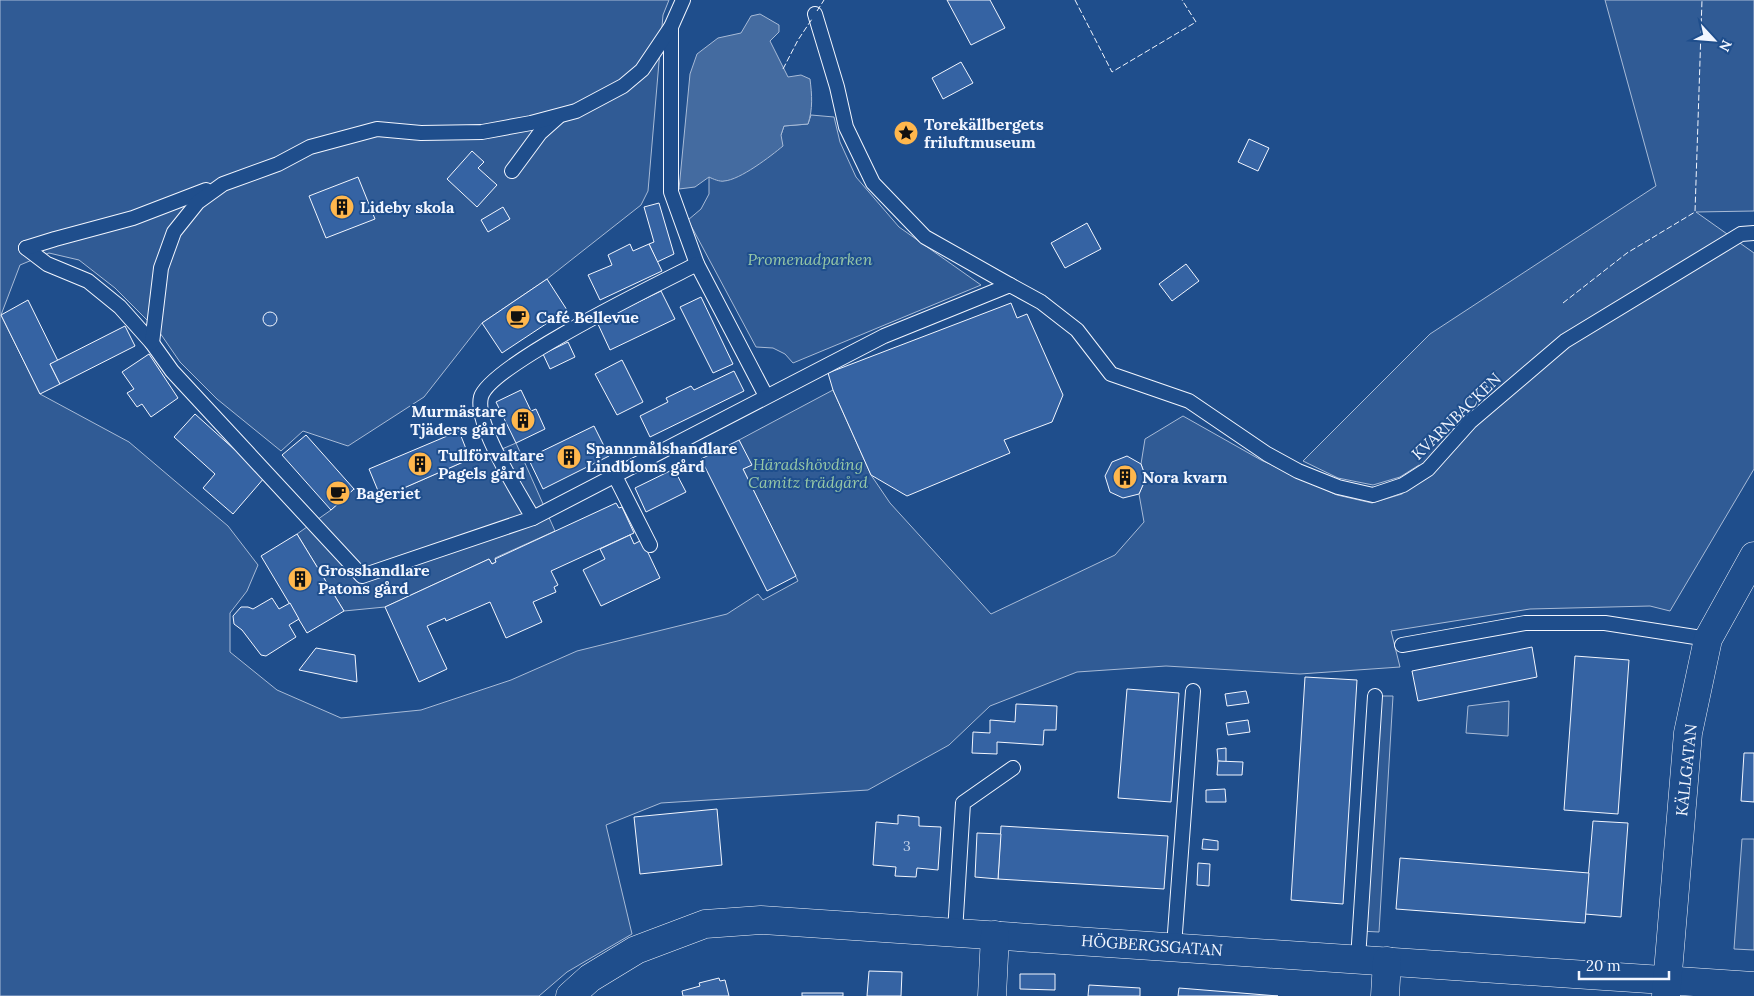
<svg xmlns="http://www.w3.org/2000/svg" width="1754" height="996" viewBox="0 0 1754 996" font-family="Lora,serif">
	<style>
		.built { fill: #305b95; stroke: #a8bbd7 }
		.water { fill: #446ba0; stroke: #a8bbd7 }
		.building { fill: #3563a3; stroke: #f2f6ff }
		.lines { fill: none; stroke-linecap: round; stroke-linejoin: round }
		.lane-casing { stroke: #f2f6ff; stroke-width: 16 }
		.street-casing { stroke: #f2f6ff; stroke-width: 29 }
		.secondary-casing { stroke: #f2f6ff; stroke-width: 29 }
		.lane { stroke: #1f4e8c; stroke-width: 14 }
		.street { stroke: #1f4e8c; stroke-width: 28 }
		.secondary { stroke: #1f4e8c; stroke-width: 28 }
		.fence { stroke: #f2f6ff; stroke-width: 1; stroke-dasharray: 6 2.5; stroke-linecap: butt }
		.labels { text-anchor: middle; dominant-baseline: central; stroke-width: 4; stroke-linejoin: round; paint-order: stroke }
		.number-label { font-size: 14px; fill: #c3d1e8 }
		.poi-label { font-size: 16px; font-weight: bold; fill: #f2f6ff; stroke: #1f4e8c; text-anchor: start }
		.park-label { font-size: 16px; font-style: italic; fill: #97c8a6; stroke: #1f4e8c }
		.street-label { font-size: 16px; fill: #f2f6ff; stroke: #1f4e8c }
	</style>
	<rect width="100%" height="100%" fill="#1f4e8c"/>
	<g class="built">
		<path d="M0,0H669L663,15L648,191L641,205L547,279L482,323L424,397L348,446L303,431L281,451L217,399L180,362L160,333L115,288L79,260L49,253L20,265L1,315L40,394L129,442L228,526L258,565L247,591L230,613V652L277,690L341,718L421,710L511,680L577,651L727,614L758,594L763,600L798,581L743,469L751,465L739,440L833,390L871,475L890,503L991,614L1115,555L1144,522L1139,494L1146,478L1141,464L1145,439L1183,416L1261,460L1337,495L1372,503L1402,494L1430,472L1419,465L1400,477L1373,485L1338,478L1303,461L1430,334L1656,186L1605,0H1754V211L1696,212L1754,253V469L1670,611L1650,606L1530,609L1391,631L1400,667L1300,674L1166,666L1077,672L990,706L949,745L868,790L661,803L606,825L632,934L567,972L539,996H0Z"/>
		<path d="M811,115L834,117L840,142L856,177L899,227L981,285L793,363L785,354L773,348L756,347L688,220L701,209L709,194V177L723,181L781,135L784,126L808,124Z"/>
		<path d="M516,443L555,531L495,558L496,562L492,564L489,559L385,607L344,611L297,534L331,510L354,489L381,498L470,459L495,452Z"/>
		<path d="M1375,696H1393L1379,932L1359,931Z"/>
		<path d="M1509,701L1508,736L1466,733L1468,706Z"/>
		<path d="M1742,839H1754V950L1734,949Z"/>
	</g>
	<path class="water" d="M760,14L779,25V32L770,41L788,77L801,75L810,79C812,95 813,109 808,124L784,126L781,135L783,146C771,156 740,180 724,181C720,182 713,179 709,177L695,187L679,189L690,74L697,54L718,38L741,33L751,16Z"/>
	<g class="building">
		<path d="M947,0H990L1005,28L971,45Z"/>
		<path d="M961,62L973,83L943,99L932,78Z"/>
		<path d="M1249,139L1269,148L1258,171L1238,162Z"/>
		<path d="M472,151L484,162L478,168L497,185L477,207L447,179Z"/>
		<path d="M358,177L375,219L326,238L309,196Z"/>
		<path d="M659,203L674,254L657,262L649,244L654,242L644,207Z"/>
		<path d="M503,207L510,219L488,232L481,220Z"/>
		<path d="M1087,223L1101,249L1065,268L1051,243Z"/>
		<path d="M630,244L633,251L649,244L662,271L600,300L588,275L612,265L608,255Z"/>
		<path d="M1186,264L1199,281L1172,301L1159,284Z"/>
		<path d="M547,279L567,310L502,353L482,323Z"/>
		<path d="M661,291L675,319L610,350L597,322Z"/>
		<path d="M701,297L733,364L713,373L680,307Z"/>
		<path d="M28,300L58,361L50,364L60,384L40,394L1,315Z"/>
		<path d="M1011,303L1017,318L1027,314L1063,395L1052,422L1004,440L1010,453L907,496L871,475L833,390L828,373Z"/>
		<circle cx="270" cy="319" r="7"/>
		<path d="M125,326L135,346L60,384L50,364Z"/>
		<path d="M568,342L575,357L550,369L543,354Z"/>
		<path d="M149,354L178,398L151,417L142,404L137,407L127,393L134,389L122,372Z"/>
		<path d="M622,360L643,402L617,415L595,374Z"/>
		<path d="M734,371L744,391L650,437L640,416L668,402L666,398L691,386L694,390Z"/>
		<path d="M521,390L531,411L536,409L545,429L516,443L496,402Z"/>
		<path d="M195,414L265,477L233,514L203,488L215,474L174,437Z"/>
		<path d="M594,426L609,456L543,489L528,458Z"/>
		<path d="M459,431L470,459L381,498L369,469Z"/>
		<path d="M306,435L354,489L331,510L282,455Z"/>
		<path d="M739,440L752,465L743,469L796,576L767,591L701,459Z"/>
		<path d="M1127,456L1141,464L1146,478L1139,494L1123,498L1110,492L1105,476L1112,462Z"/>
		<path d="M674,469L686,492L646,512L635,488Z"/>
		<path d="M616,503L619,508L622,507L634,533L551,571L558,585L554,587L556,592L533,602L542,622L506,638L490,602L446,621L445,618L427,626L447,669L419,682L385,607L489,559L492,564L496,562L495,559Z"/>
		<path d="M297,534L344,611L307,633L261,556Z"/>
		<path d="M630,535L634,544L642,540L660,578L601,606L583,570L605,559L600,549Z"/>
		<path d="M272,598L279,609L290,603L299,619L289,625L296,637L266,656L261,655L242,630L234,624L233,616L241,607H248L253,609Z"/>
		<path d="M1532,647L1537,677L1418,701L1412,671Z"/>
		<path d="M316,648L355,655L357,682L299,670Z"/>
		<path d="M1575,656L1629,660L1618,814L1564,810Z"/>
		<path d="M1305,677L1357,680L1343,904L1291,900Z"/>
		<path d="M1127,689L1179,693L1171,802L1118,798Z"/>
		<path d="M1246,691L1249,703L1227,706L1225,694Z"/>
		<path d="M1016,704L1057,706L1056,730H1044L1043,745L997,742V754L972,753L973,732L990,733V720L1015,722Z"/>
		<path d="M1248,720L1250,732L1228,735L1226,723Z"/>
		<path d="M1226,748V762L1218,761L1217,749Z"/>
		<path d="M1744,753H1754V802L1741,801Z"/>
		<path d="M1218,761L1243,762L1242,775H1217Z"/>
		<path d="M1225,789L1226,802H1206V790Z"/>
		<path d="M717,809L722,865L640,874L634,817Z"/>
		<path d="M898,815L919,817V826L941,827L938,870L917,868L916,877L895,876L896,867L873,865L876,822L898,824Z"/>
		<path d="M1593,821L1628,823L1621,917L1585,914Z"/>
		<path d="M1001,826L1168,836L1164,889L998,879Z"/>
		<path d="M977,833L1001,834L998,879L975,877Z"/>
		<path d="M1203,839L1218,841V850L1202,849Z"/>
		<path d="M1400,858L1589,873L1585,923L1396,909Z"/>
		<path d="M1198,863L1210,864L1209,886L1197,885Z"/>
		<path d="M869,971L902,972L901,996H867Z"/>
		<path d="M1020,974H1055V990L1020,989Z"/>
		<path d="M719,978L720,981L725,980L729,996H683L682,991L700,986L699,983Z"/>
		<path d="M1089,985L1140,988V996H1088Z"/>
		<path d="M1179,988L1278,996H1178Z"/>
		<rect x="802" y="993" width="41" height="3"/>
	</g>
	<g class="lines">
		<defs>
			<g id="lane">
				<path d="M815,14L837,87L846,127L873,183L925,237L1010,285"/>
				<path d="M671,27V192L697,264L766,396"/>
				<path d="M512,171L540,133L558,117"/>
				<path d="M26,248L47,264L88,281L120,307L152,343L172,371L362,576L533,518C519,493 474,424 481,397C490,365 660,283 697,264"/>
				<path d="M26,248L55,239L133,218L206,190"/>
				<path d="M152,343L161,268L174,232L198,202L223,184L278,164L310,147L377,129L421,133L482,132L531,123L576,111L623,86L642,70L671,27L683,0"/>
				<path d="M615,476L650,545"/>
				<path d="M533,518L884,336L1010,285L1041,302L1077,330L1111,374L1189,401L1267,454L1298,471L1338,487L1373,495L1403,485L1428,469L1470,422L1565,341L1741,234L1754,233"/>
				<path d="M1402,645L1525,623H1605L1708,639"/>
				<path d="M955,932L963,803L1013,768"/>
				<path d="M1174,946L1193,691"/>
				<path d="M1358,959L1375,696"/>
			</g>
			<g id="street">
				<path d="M570,996L590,978L636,950L705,924L761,920L1754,986"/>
				<path d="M992,996L995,935"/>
				<path d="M1385,996L1387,961"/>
			</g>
			<path id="secondary" d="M1666,996L1688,733L1708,639L1754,556"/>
		</defs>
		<use href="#lane" class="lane-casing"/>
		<use href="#street" class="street-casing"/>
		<use href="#secondary" class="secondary-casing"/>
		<use href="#lane" class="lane"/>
		<use href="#street" class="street"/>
		<use href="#secondary" class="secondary"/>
		<g class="fence">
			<path d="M1075,0L1112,72L1196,22L1182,0"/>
			<path d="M817,11L824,0"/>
			<path d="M783,69L798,40L812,19"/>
			<path d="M1563,303L1627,253L1695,212L1702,0"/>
		</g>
	</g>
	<defs>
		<symbol id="sight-disc" viewBox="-11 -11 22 22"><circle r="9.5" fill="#ffb74d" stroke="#1f4e8c"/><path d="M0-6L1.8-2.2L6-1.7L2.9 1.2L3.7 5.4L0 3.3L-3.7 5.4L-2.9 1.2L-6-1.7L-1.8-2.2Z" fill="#111"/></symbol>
		<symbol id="building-disc" viewBox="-11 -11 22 22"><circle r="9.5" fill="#ffb74d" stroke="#1f4e8c"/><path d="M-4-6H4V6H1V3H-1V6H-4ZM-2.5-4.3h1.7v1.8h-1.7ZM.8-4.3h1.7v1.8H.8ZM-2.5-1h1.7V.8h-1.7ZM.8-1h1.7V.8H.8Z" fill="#111"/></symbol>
		<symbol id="cafe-disc" viewBox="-11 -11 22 22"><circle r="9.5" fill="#ffb74d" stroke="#1f4e8c"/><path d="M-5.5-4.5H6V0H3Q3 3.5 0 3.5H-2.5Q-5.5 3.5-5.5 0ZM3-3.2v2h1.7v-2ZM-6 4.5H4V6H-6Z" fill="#111"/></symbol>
	</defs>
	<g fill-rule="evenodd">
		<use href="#sight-disc" x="892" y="119" width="28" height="28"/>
		<use href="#building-disc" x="328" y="193" width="28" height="28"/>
		<use href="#cafe-disc" x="504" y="303" width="28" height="28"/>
		<use href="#building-disc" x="509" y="406" width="28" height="28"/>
		<use href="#building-disc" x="555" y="443" width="28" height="28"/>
		<use href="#building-disc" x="406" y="450" width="28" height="28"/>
		<use href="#building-disc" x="1111" y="463" width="28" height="28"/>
		<use href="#cafe-disc" x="324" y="479" width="28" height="28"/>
		<use href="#building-disc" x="286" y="565" width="28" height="28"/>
	</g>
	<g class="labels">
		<g class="number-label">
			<text x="907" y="846">3</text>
		</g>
		<g class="poi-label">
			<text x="924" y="124">Torekällbergets<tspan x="924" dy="18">friluftmuseum</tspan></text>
			<text x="360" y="207">Lideby skola</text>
			<text x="536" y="317">Café Bellevue</text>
			<text x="506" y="411" text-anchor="end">Murmästare<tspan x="506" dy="18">Tjäders gård</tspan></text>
			<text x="586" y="448">Spannmålshandlare<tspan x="586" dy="18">Lindbloms gård</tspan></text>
			<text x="438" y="455">Tullförvaltare<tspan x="438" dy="18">Pagels gård</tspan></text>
			<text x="1142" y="477">Nora kvarn</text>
			<text x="356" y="493">Bageriet</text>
			<text x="318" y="570">Grosshandlare<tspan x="318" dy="18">Patons gård</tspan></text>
		</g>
		<g class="park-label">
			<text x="810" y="259">Promenadparken</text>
			<text x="808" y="464">Häradshövding<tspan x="808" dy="18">Camitz trädgård</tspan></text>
		</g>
		<g class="street-label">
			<text transform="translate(1456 416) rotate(-44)">KVARNBACKEN</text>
			<text transform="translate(1686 770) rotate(-84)">KÄLLGATAN</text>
			<text transform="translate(1152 945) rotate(4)">HÖGBERGSGATAN</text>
		</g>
	</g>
	<g transform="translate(1714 40) rotate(116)" stroke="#1f4e8c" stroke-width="4" paint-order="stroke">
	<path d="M0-4L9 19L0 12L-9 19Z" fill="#f2f6ff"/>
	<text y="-8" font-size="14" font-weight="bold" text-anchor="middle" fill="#f2f6ff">N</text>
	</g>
	<path d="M1579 971v8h90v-8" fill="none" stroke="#f2f6ff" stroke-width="2.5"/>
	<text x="1586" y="971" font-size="15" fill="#f2f6ff" stroke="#1f4e8c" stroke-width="4" paint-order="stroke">20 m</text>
</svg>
